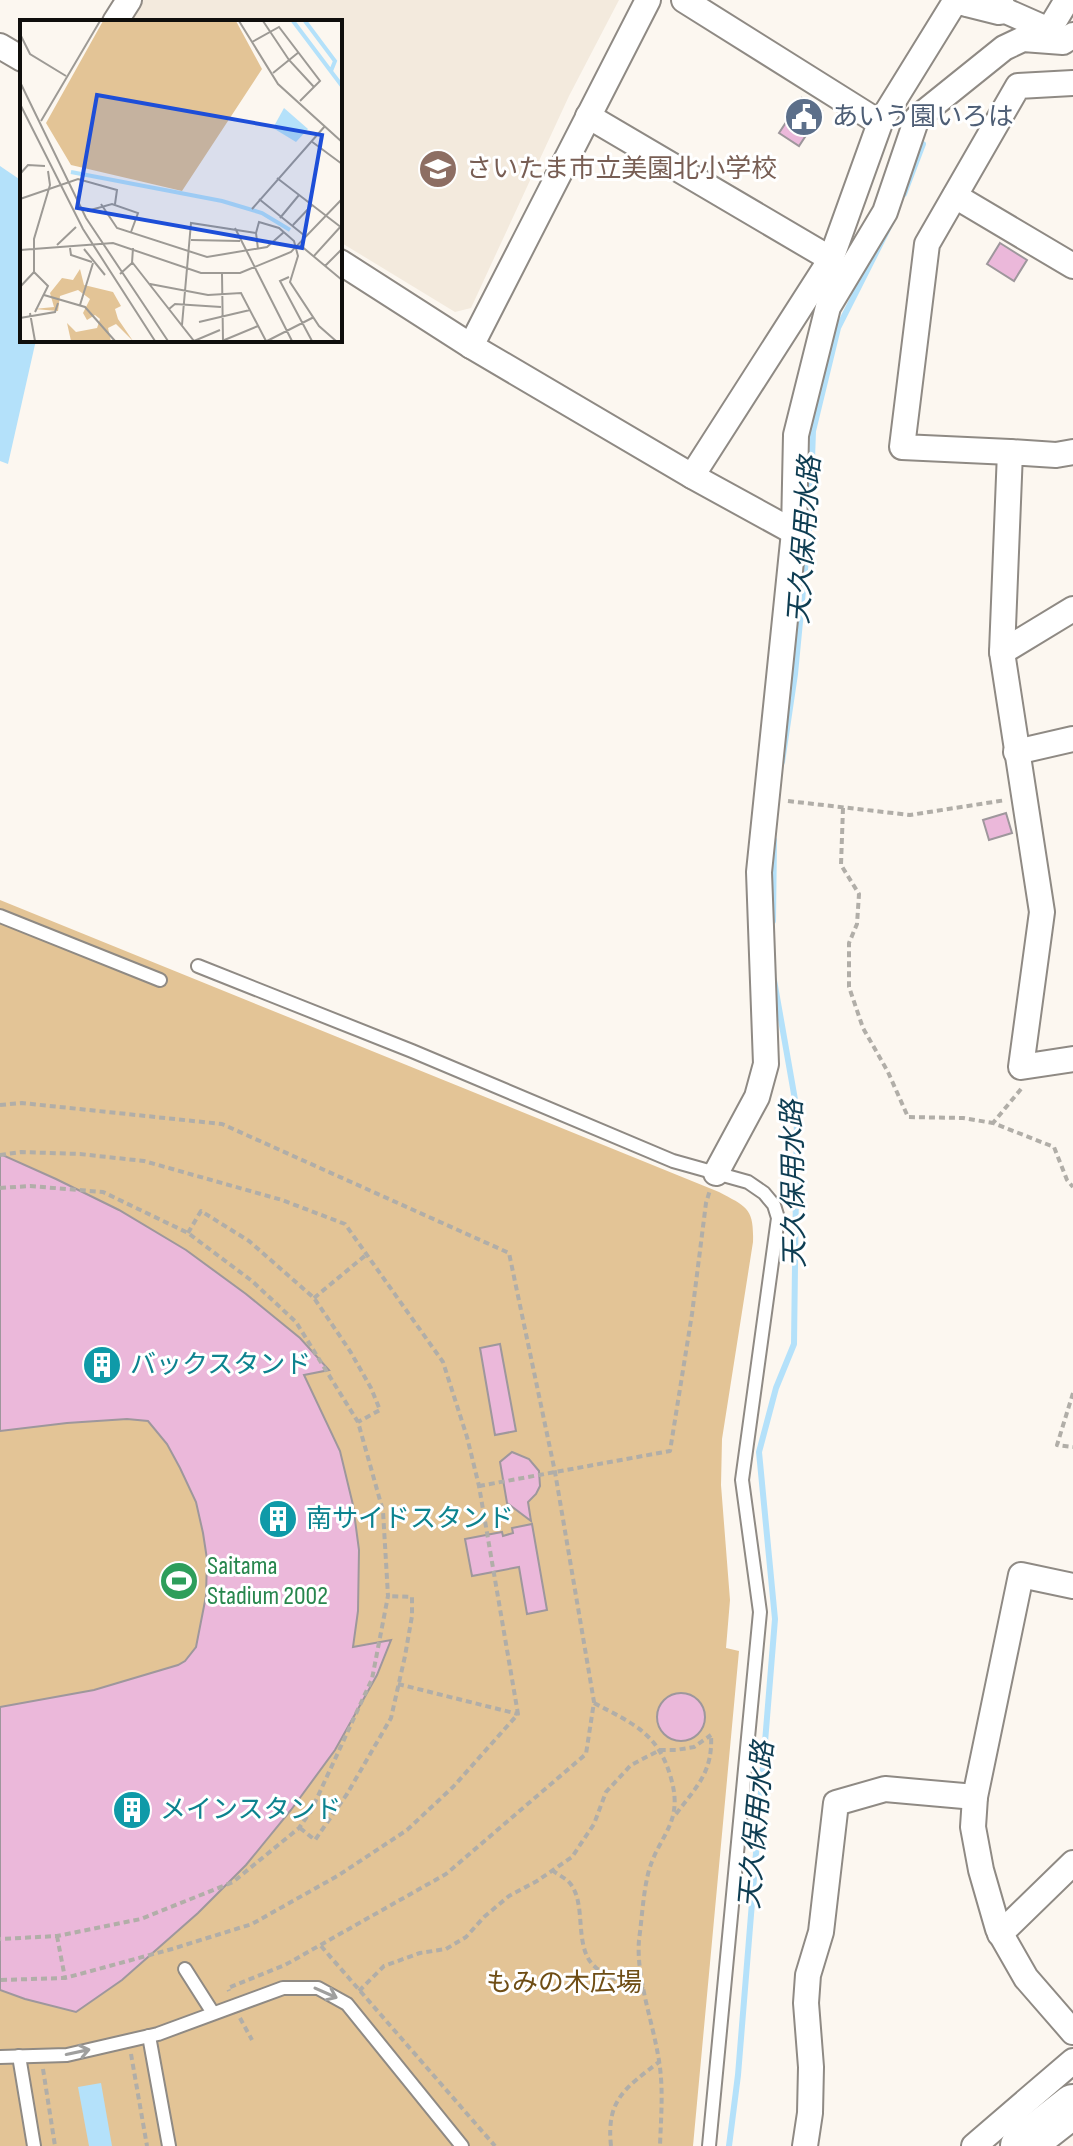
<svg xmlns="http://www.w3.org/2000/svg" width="1073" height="2146" viewBox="0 0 1073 2146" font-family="'Sofia Sans Condensed','Noto Sans JP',sans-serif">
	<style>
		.built { fill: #f3eadd }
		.green { fill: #e3c496 }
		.water { fill: #b4e1fa }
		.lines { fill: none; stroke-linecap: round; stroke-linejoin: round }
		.stream { stroke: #b4e1fa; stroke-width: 6 }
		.building { fill: #ebb8da; stroke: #9e979c; stroke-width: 2 }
		.lane-casing { stroke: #8f8a84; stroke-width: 16 }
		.street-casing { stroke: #8f8a84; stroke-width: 28 }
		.secondary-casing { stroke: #8f8a84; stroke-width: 36 }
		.highway-casing { stroke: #8f8a84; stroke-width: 46 }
		.path { stroke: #b1aea8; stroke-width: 4; stroke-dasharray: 6 4; stroke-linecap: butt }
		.lane { stroke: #fff; stroke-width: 12 }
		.street { stroke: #fff; stroke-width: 24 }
		.secondary { stroke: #fff; stroke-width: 32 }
		.highway { stroke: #fff; stroke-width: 42 }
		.oneway { stroke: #9f9f9e }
		.labels { text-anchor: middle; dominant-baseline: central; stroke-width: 6; stroke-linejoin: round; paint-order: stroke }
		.service-label { font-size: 26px; fill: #4e5e75; stroke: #fff; text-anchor: start }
		.education-label { font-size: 26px; fill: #785e54; stroke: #fff; text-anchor: start }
		.culture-label { font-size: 26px; fill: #0d838f; stroke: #fff; text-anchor: start }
		.leisure-label { font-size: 26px; fill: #27864d; stroke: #fff; text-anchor: start }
		.park-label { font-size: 26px; fill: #6e4d15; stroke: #fff }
		.water-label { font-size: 28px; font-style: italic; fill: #0e3d52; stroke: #fff }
		.inset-river { fill: none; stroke: #b4e1fa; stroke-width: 4 }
		.inset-road { fill: none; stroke: #9d9a95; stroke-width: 2 }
		.view { fill: #1d4ed8; fill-opacity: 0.15; stroke: #1d4ed8; stroke-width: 4 }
		.inset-edge { fill: none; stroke: #0f0e0c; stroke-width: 4 }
	</style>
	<rect width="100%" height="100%" fill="#fcf7f0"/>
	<path class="built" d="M140,0H619L569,96L471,308L455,312L340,242V22H126Z"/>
	<path class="green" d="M0,900L719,1192C747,1207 754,1208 753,1242L722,1439L721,1485L730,1600L726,1648L739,1651L693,2146H0Z"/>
	<g class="water">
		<path d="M0,166L22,181V340H36L8,464L0,461Z"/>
		<path d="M101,2083L112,2146H89L78,2087Z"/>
	</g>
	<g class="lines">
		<g class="stream">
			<path d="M904,194L923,144"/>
			<path d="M782,762L795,674L810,517L813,431L838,328L893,219"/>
			<path d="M773,921L774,840"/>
			<path d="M729,2146L738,2075L775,1619L759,1452L776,1388L794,1344L797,1111L774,980"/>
		</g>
	</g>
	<g class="building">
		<path d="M802,98L822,111L799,146L779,133Z"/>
		<path d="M1000,243L1027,260L1014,281L987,264Z"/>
		<path d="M1006,813L1012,833L989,840L983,820Z"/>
		<path d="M0,1154L56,1179L119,1210L186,1250L246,1294L300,1338L329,1370L304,1375L340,1451L353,1505L359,1550L358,1611L353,1647L391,1640L377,1675L335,1750L291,1810L246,1865L198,1913L122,1980L76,2012L25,1999L0,1990V1707L94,1690L178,1665L185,1661L196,1647L206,1596L207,1559L203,1533L196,1502L180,1468L167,1444L148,1421L127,1419L67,1423L0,1431Z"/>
		<path d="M500,1344L516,1431L495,1435L480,1348Z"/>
		<path d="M512,1452L529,1459L539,1471L540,1486L536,1494L528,1502L531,1521L507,1503L500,1462Z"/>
		<path d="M532,1524L547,1610L527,1614L519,1567L472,1576L465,1539L502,1532L503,1536L513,1533L512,1528Z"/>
		<circle cx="681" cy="1717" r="24"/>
	</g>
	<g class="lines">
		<defs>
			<g id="lane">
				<path d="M0,916L160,980"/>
				<path d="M198,966L412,1051L673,1161L748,1182L764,1193L774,1205L778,1218L742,1480L760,1612L709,2146"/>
				<path d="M185,1969L213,2013"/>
				<path d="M149,2036L169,2146"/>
				<path d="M19,2056L34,2146"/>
				<path d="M0,2057L67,2055L158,2034L283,1988H318L347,2004L462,2146"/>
			</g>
			<g id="street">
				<path d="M684,0L880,123"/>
				<path d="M999,8L1049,30L1062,41"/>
				<path d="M115,22L129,0"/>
				<path d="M1049,30L1067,0"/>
				<path d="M0,46L22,59"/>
				<path d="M588,116L831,259"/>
				<path d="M955,196L1073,266"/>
				<path d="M340,262L471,346L692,476L794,532"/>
				<path d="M471,346L648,0"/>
				<path d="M1010,452L902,447L927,244L1018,86L1073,83"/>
				<path d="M1073,452L1056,455L1010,452L1002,652L1042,912L1021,1067L1073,1059"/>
				<path d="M692,476L831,259L880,123L956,0"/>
				<path d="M1002,652L1073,609"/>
				<path d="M1016,752L1073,739"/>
				<path d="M716,1173L757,1097L766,1064L759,872L794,532L796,435L828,307L885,212L917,118L1004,48L1023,39L1063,42L1073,35"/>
				<path d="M1073,1586L1021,1575L975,1797L973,1827L981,1870L998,1929L1026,1978L1073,2032"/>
				<path d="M1000,1934L1073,1863"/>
				<path d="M805,2146L810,2113L811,2067L806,2003L808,1975L821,1932L836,1803L885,1789L975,1797"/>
				<path d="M974,2146L1073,2061"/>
			</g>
			<path id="secondary" d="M967,0L999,8"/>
			<path id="highway" d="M1022,2146L1073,2106"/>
		</defs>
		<use href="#lane" class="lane-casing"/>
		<use href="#street" class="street-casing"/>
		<use href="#secondary" class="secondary-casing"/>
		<use href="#highway" class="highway-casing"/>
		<g class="path">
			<path d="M788,801L910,815L1006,800"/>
			<path d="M843,808L841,865L859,894L857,924L849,943V987L863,1028L888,1072L908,1117L963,1118L993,1123"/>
			<path d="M1021,1089L993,1123L1054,1147L1067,1180L1073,1187"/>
			<path d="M0,1105L22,1103L222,1124L509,1253L555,1472L594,1702L586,1754L446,1874L285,1965L228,1988L229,1991"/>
			<path d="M0,1155L21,1152L80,1154L144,1161L282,1200L345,1224L443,1362L467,1437L479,1486L518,1714L453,1787L407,1830L339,1875L252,1924L172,1949L65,1978L0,1980"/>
			<path d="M0,1188L30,1186L103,1192L188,1233L252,1281L296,1322L358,1422L383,1511L388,1596L372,1679L311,1811L299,1828L233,1882L141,1919L57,1936L0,1939"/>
			<path d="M188,1233L201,1211L249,1241L314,1298L350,1351L371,1388L380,1410L358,1422"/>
			<path d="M314,1298L367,1254"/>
			<path d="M1073,1393L1057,1445L1073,1447"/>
			<path d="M479,1486L670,1451L692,1314L706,1203L710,1190"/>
			<path d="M398,1684L518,1714"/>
			<path d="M594,1703C634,1724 660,1734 672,1782C683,1825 657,1837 648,1874C643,1895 642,1918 639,1940C636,1976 652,2020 658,2055C664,2086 661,2115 660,2146"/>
			<path d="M676,1814C697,1786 713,1772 711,1735"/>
			<path d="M300,1828L315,1840L347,1794L391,1718L405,1656L412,1616V1597L388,1596"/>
			<path d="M552,1870C557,1874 563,1877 568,1881C588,1901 573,1944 593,1965C606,1978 626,1983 644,1989"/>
			<path d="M57,1936L65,1978"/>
			<path d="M321,1946L495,2146"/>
			<path d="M359,1991L384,1966L420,1953L446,1949L466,1937L484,1917L509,1896L537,1881L572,1857L594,1824L606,1792L631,1765L660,1750H676L694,1747L711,1735"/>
			<path d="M240,2018L252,2040"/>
			<path d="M131,2054L147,2146"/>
			<path d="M43,2069L55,2146"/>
			<path d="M611,2146C606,2100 625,2088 659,2062"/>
		</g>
		<use href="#lane" class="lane"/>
		<use href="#street" class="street"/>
		<use href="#secondary" class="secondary"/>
		<use href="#highway" class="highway"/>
	</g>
	<defs><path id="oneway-shaft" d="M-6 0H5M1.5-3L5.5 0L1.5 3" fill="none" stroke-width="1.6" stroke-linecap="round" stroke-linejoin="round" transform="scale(2)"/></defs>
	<g class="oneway">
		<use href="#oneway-shaft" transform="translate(326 1993) rotate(24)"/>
		<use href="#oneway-shaft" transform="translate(78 2052) rotate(-12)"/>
	</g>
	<defs>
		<symbol id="civic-disc" viewBox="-11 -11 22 22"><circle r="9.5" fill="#5c6f8a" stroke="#fff"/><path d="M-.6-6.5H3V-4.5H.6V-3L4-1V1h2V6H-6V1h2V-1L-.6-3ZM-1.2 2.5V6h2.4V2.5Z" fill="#fff"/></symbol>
		<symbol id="school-disc" viewBox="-11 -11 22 22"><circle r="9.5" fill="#8d6e63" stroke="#fff"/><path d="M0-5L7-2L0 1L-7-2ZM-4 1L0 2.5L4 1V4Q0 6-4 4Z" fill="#fff"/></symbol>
		<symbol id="building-disc" viewBox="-11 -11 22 22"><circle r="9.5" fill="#0f9aa8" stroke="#fff"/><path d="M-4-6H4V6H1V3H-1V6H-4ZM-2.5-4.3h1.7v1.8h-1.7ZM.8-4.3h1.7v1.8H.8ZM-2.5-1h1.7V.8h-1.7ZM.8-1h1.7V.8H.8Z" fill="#fff"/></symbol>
		<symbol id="stadium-disc" viewBox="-11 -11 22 22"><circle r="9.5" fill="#2e9e5b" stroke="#fff"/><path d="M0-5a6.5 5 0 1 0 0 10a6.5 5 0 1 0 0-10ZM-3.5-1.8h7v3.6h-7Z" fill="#fff"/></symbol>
	</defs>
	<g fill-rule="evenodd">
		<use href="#civic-disc" x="782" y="95" width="44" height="44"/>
		<use href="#school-disc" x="416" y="147" width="44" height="44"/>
		<use href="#building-disc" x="80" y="1343" width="44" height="44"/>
		<use href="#building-disc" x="256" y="1497" width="44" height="44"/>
		<use href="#stadium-disc" x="157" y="1559" width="44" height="44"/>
		<use href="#building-disc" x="110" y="1788" width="44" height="44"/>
	</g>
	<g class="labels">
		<g class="service-label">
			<text x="832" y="117">あいう園いろは</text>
		</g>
		<g class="education-label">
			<text x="466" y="169">さいたま市立美園北小学校</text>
		</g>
		<g class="culture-label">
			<text x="130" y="1365">バックスタンド</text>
			<text x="306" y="1519">南サイドスタンド</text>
			<text x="160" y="1810">メインスタンド</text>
		</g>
		<g class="leisure-label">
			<text x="207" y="1566">Saitama<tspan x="207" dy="30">Stadium 2002</tspan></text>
		</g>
		<g class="park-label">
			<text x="564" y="1983">もみの木広場</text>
		</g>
		<g class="water-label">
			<text transform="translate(805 540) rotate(-86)">天久保用水路</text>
			<text transform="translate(794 1184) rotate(-91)">天久保用水路</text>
			<text transform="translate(757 1825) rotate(-85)">天久保用水路</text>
		</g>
	</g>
	<g transform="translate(20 20)">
		<rect width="322" height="322" fill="#fcf7f0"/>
		<path d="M83,1H216L242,49L162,171L51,145L26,103ZM60,249L64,265L93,272L101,286L95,289L98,299L113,321L96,304L88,308L91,321H51L47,303L56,312L77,308L80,299L75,295L67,300L63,293L70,279L58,270L40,276L38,291L14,289L34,287L30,273L42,258L53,260Z" fill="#e3c496"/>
		<path d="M264,88L288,109L276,122L253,108Z" fill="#b4e1fa"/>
		<path class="inset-river" d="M273,1L322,66M285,1L315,41L311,51M51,152L202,181L242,193L270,210"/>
		<path class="inset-road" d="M219,1L258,64L322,122M243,1L269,40L294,67M0,14L10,34L46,56M232,22L259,7L300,61L280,81M253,53L279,32M0,62L66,198L148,321M0,84L63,209L135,321M21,101L80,1M291,121L322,144M0,154L8,145L25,146M257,158L322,208M0,179L58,159L97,170L95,184M239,179L285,216M81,184L97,208L187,237L247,227L264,212M232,189L305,106M67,191L92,184L118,193L111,212M260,198L279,175M273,205L292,185M215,208L272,321M236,213L239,202L259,208L274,221L278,236L270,262L299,306L316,321M171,220L220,221M37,225L56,207M280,225L322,260M50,228L51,235L72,242M64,229L85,255M0,230L93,223L181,253H220L271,232L322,179M293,237L322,205M112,242L174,321L200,310M305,246L322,229M14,252L28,266L15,292M100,254L112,243L113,228M202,254L203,321M269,257L260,261L292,321M130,264L188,275L221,273L246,321M0,267L14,252V219L30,165L28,151M24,275L65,287L95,321M60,285L73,243M149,289L155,284L201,287M10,293L15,321M0,298L35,292L38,283M179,302L230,290M162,305L171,203L236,213L238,229M202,321L238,306M247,321L294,297"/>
		<path class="view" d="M77,75L302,115L282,228L57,188Z"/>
		<rect width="322" height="322" class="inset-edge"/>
	</g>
</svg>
